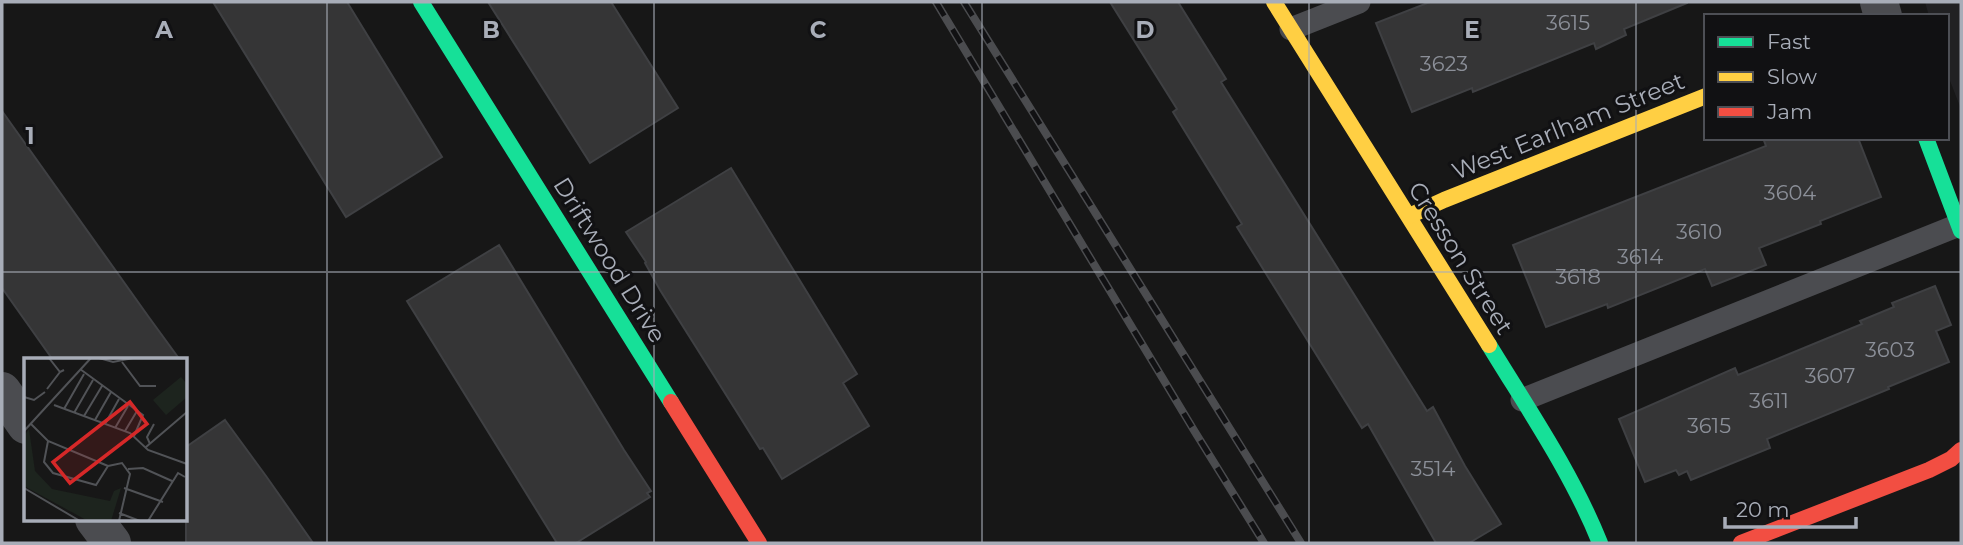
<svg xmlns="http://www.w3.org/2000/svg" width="1963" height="545" viewBox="0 0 1963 545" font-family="Montserrat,sans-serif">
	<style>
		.built { fill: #212123 }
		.building { fill: #353536; stroke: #3f4043; stroke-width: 2 }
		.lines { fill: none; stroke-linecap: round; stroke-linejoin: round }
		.lane { stroke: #4b4c50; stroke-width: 23 }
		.street { stroke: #4b4c50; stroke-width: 38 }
		.fast { stroke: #16e098; stroke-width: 16 }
		.slow { stroke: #ffcf43; stroke-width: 16 }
		.jam { stroke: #f24e42; stroke-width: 16 }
		.rail-casing { stroke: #4b4c4f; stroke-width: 8 }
		.rail { stroke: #111113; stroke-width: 5; stroke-dasharray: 16; stroke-linecap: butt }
		.grid { fill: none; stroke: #a8adb8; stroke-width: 2; stroke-opacity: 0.55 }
		.labels { text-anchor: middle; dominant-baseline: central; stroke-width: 6; stroke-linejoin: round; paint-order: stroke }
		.number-label { font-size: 21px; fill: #8b8f98 }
		.street-label { font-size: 24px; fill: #a8adb8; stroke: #111113 }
		.inset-road { fill: none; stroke: #515357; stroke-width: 2 }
		.view { fill: #d62828; fill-opacity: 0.15; stroke: #d62828; stroke-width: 3.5 }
		.inset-edge { fill: none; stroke: #a8adb8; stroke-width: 3.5 }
		.grid-label { font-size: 23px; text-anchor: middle; font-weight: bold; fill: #a8adb8; stroke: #111113; stroke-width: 6; stroke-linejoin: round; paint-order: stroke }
	</style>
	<rect width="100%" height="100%" fill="#171717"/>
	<path class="built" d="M1925,2H1961V109L1947,73V16H1929Z"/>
	<g class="building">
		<path d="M213,2H347L442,157L346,217Z"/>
		<path d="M488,2H611L678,108L590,163Z"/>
		<path d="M1110,2H1178L1226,79L1221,82L1427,411L1433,407L1465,466L1501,524L1469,543H1436L1368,424L1362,428L1237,227L1242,224L1173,112L1177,109Z"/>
		<path d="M1430,2H1687V3L1624,29L1626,35L1596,49L1594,43L1473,92L1472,88L1412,112L1376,23Z"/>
		<path d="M2,111L148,316L180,360H53L2,288Z"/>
		<path d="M1763,138H1858L1881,197L1820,221L1821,224L1759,248L1766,265L1712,286L1705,269L1608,308L1607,304L1546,327L1513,245L1766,146Z"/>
		<path d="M731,168L857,374L843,383L869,426L782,479L763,448L760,449L735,409L660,290L645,263L646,262L626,232Z"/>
		<path d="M499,245L624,450L651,491L647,493L650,497L576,543H557L407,301Z"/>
		<path d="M1935,286L1951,325L1936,331L1949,362L1888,387L1889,389L1767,439L1770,448L1691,480L1687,471L1679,475L1676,470L1645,482L1619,419L1735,368L1738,375L1862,324L1860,321L1894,307L1892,303Z"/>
		<path d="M225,420L266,476L313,543H186V447Z"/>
	</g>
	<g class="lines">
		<g class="lane">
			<path d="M1291,29L1359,2"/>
			<path d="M1522,400L1959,225"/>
		</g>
		<g class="street">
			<path d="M1879,2L1883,16"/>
			<path d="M2,391L26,425"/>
			<path d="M94,519L112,543"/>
		</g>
		<g class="fast">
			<path d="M421,2L671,402"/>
			<path d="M1926,138L1961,231"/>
			<path d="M1489,345C1528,409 1572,473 1600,543"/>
		</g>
		<g class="slow">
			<path d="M1274,2L1489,345"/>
			<path d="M1409,216L1444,200L1706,96"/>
		</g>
		<g class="jam">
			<path d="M671,402L759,543"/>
			<path d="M1741,543L1929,470L1951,459L1961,450"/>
		</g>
		<defs>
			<g id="rail">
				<path d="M936,2L1195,432L1264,543"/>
				<path d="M964,2L1301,543"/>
			</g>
		</defs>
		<use href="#rail" class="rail-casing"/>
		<use href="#rail" class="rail"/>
	</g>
	<path class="grid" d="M327,2V543M654,2V543M982,2V543M1309,2V543M1636,2V543M2,272H1961"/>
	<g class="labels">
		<g class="number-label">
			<text x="1568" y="22">3615</text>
			<text x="1444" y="63">3623</text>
			<text x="1790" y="192">3604</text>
			<text x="1699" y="231">3610</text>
			<text x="1640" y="256">3614</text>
			<text x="1578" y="276">3618</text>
			<text x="1890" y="349">3603</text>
			<text x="1830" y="375">3607</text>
			<text x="1769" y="400">3611</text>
			<text x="1709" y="425">3615</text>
			<text x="1433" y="468">3514</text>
		</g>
		<g class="street-label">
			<text transform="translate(1568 126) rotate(-22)">West Earlham Street</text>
			<text transform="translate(1461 258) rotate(58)">Cresson Street</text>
			<text transform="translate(610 260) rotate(58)">Driftwood Drive</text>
		</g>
	</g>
	<g transform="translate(24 358)">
		<rect width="163" height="163" fill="#171717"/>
		<path d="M157,19L163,26V39L142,57L129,42ZM5,71L11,113L28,131L86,143L90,133L97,130L87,163H64L0,128V78Z" fill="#1d241e"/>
		<path class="inset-road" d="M25,0L36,14L40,12M75,0L89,4L109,0M98,4L116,28H132M56,11L119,57L110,78M23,31L36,14M0,39L10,42L21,34M30,47L106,75L124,92L163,106M40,51L60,16M50,55L69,22M60,58L78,28M71,62L87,34M6,65L24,83L84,108M81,66L95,41M91,70L104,48M0,73L67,0M101,73L113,53M24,83L20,104L29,115L72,127L84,108M126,86L123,79L130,66M122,89L163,54M84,108L98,105L106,116L95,163M104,111L119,110L148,123M0,130L56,163M100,130L139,144M95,155L116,163M124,163L154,115L161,119"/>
		<path class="view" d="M106,44L123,66L46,125L29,104Z"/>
		<rect width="163" height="163" class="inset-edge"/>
	</g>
	<g class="grid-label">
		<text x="164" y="38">A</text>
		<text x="491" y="38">B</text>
		<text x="818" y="38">C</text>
		<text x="1145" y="38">D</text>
		<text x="1472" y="38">E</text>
		<text x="30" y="144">1</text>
	</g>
	<rect width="1963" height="545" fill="none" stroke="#a8adb8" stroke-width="7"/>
	<rect x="1704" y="14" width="245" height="126" fill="#111113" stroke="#4d4f55" stroke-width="2"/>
	<rect x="1718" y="37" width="35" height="10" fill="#16e098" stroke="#4d4f55" stroke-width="2"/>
	<text x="1767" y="49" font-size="21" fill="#a8adb8">Fast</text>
	<rect x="1718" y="72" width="35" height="10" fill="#ffcf43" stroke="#4d4f55" stroke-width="2"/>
	<text x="1767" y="84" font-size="21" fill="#a8adb8">Slow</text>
	<rect x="1718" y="107" width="35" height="10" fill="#f24e42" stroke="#4d4f55" stroke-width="2"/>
	<text x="1767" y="119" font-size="21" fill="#a8adb8">Jam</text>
	<path d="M1725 517v10h131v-10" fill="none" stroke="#a8adb8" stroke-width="3.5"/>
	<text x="1736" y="517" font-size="21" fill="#a8adb8" stroke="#111113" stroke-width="5" paint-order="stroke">20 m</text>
</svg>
